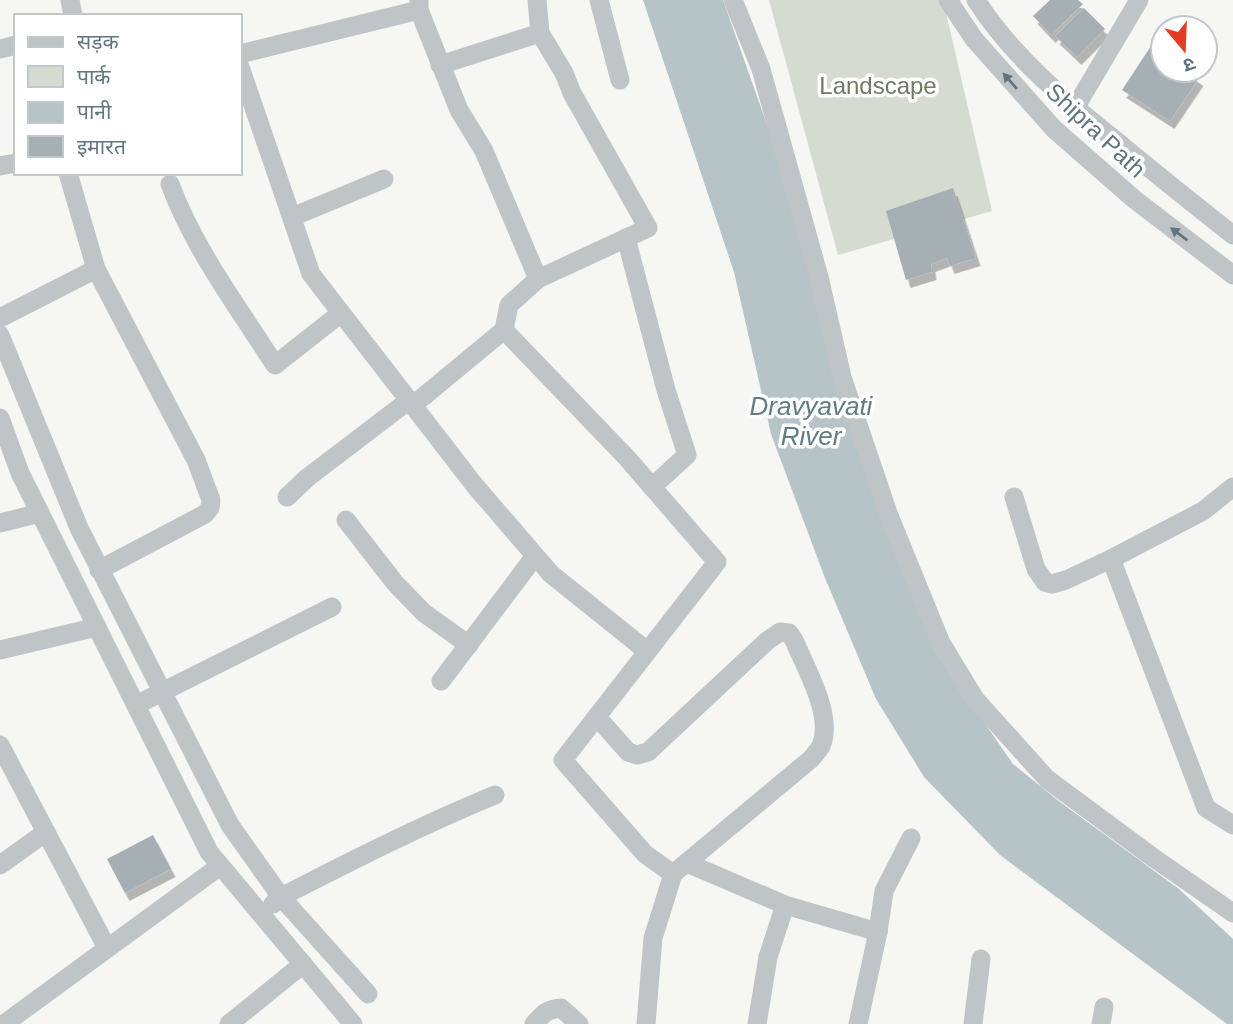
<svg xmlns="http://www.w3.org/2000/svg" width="1233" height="1024" viewBox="0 0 1233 1024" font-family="Arial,'Noto Sans Devanagari',sans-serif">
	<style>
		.green { fill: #d6dbd2 }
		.water { fill: #b6c4c7 }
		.building { fill: #a6b0b4; filter: url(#shadow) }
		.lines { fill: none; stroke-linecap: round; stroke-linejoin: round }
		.minor { stroke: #bfc4c7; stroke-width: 19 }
		.oneway { fill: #61757e }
		.labels { text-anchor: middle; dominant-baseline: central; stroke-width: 7; stroke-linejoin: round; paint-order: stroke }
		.park-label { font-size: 24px; fill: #6b7b64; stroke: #fff }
		.street-label { font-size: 24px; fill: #61757e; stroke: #fff }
		.water-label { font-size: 26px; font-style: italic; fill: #607b81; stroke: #fff }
	</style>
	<defs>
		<filter id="shadow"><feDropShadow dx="4.5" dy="8" stdDeviation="0" flood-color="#0004"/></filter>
	</defs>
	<rect width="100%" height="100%" fill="#f6f6f3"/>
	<path class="green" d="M769,0H943L992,211L838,255Z"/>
	<path class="water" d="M643,0H723L796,207L853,416L952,676L1013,764L1060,802L1179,889L1233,939V1024H1227L1000,855L924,777L876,699L825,578L771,434L734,272Z"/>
	<g class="building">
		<path d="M1050,0H1078L1083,4L1051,35L1033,16Z"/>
		<path d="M1084,8L1105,29L1077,57L1055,36Z"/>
		<path d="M1151,46L1163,54V70H1187L1199,78L1170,121L1122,90Z"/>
		<path d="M953,188L976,258L950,266L947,258L931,264L932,272L906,280L886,211Z"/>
		<path d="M153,835L171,869L125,893L107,859Z"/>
	</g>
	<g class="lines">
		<g class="minor">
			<path d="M70,0L73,16"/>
			<path d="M537,0L540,33L564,73L572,93L648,228L538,279"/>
			<path d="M599,0L620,80"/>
			<path d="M733,0L761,69L819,277L842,377L888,513L941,643L975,699L1047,779L1151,856L1233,913"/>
			<path d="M948,0L974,39L1054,129L1134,199L1233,275"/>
			<path d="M976,0C1013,58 1066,101 1120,144C1157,175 1195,205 1233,235"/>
			<path d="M0,49L16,45"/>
			<path d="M240,54L419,10"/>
			<path d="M440,65L540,33"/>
			<path d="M240,67L311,274L476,487L551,574L647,651"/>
			<path d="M1075,108L1139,0"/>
			<path d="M0,166L16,163"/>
			<path d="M68,173L96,269L196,460L211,500L210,508L205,514L99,570"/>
			<path d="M170,184C194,249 238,307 275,365L341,313"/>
			<path d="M292,217L384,179"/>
			<path d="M626,238L666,390L687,455L652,487"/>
			<path d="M0,318L96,269"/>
			<path d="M504,330L627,458L717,562L563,760L645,854L673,874L653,938L646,1024"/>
			<path d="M0,335L79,528L230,825L281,897L368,994"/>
			<path d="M412,406L504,330L509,305L538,279L484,151L459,110L419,10V0"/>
			<path d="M0,418L20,473L209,852L353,1024"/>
			<path d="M287,497L307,478L408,401"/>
			<path d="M1014,497L1036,569L1045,582L1052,584L1066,580L1111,559L1203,511L1233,487"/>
			<path d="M346,520L395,583L424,613L469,645"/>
			<path d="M0,523L40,513"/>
			<path d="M1111,559L1206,808L1233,825"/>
			<path d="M0,650L97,627"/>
			<path d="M441,681L535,556"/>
			<path d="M136,705L332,607"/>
			<path d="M597,717L628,752L637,755L648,752L767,641L780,632L789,633L794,640C806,669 834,716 821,746C819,750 814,755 811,759L673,874"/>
			<path d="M0,745L107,948"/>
			<path d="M687,863L785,905L878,932"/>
			<path d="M0,865L46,832"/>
			<path d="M273,904L281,897C351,861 422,825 495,795"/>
			<path d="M4,1024L220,866"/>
			<path d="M229,1024L303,964"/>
			<path d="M534,1024C543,1014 547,1009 561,1008L579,1024"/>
			<path d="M757,1024L768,957L785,905"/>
			<path d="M858,1024L878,932L884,891L911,838"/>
			<path d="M973,1024L981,959"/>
			<path d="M1101,1024L1104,1007"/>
		</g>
	</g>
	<defs><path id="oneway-solid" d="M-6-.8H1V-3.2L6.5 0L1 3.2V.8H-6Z" transform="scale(1.75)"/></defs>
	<g class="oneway">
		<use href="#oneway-solid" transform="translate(1010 81) rotate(-131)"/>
		<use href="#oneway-solid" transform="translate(1179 234) rotate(-143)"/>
	</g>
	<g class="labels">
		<g class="park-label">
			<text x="878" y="85">Landscape</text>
		</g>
		<g class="street-label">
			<text transform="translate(1096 130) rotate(43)">Shipra Path</text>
		</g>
		<g class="water-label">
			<text x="811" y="406">Dravyavati<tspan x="811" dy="30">River</tspan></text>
		</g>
	</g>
	<rect x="14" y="14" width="228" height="161" fill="#ffffff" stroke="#c0c8cb" stroke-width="2"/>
	<rect x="28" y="37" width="35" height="10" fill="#bfc4c7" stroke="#c0c8cb" stroke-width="2"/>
	<text x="77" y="49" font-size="21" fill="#61757e">सड़क</text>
	<rect x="28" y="66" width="35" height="21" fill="#d6dbd2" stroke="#c0c8cb" stroke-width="2"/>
	<text x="77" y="84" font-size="21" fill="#61757e">पार्क</text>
	<rect x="28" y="102" width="35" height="21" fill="#b6c4c7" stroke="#c0c8cb" stroke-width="2"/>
	<text x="77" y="119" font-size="21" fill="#61757e">पानी</text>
	<rect x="28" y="136" width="35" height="21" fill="#a6b0b4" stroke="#c0c8cb" stroke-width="2"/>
	<text x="77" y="154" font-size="21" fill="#61757e">इमारत</text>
	<g transform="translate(1184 49) rotate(161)"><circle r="33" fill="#ffffff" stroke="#c0c8cb" stroke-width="2"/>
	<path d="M0-5L12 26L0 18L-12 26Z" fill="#e53c24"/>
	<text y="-10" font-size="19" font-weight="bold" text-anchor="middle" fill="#61757e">उ</text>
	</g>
</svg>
